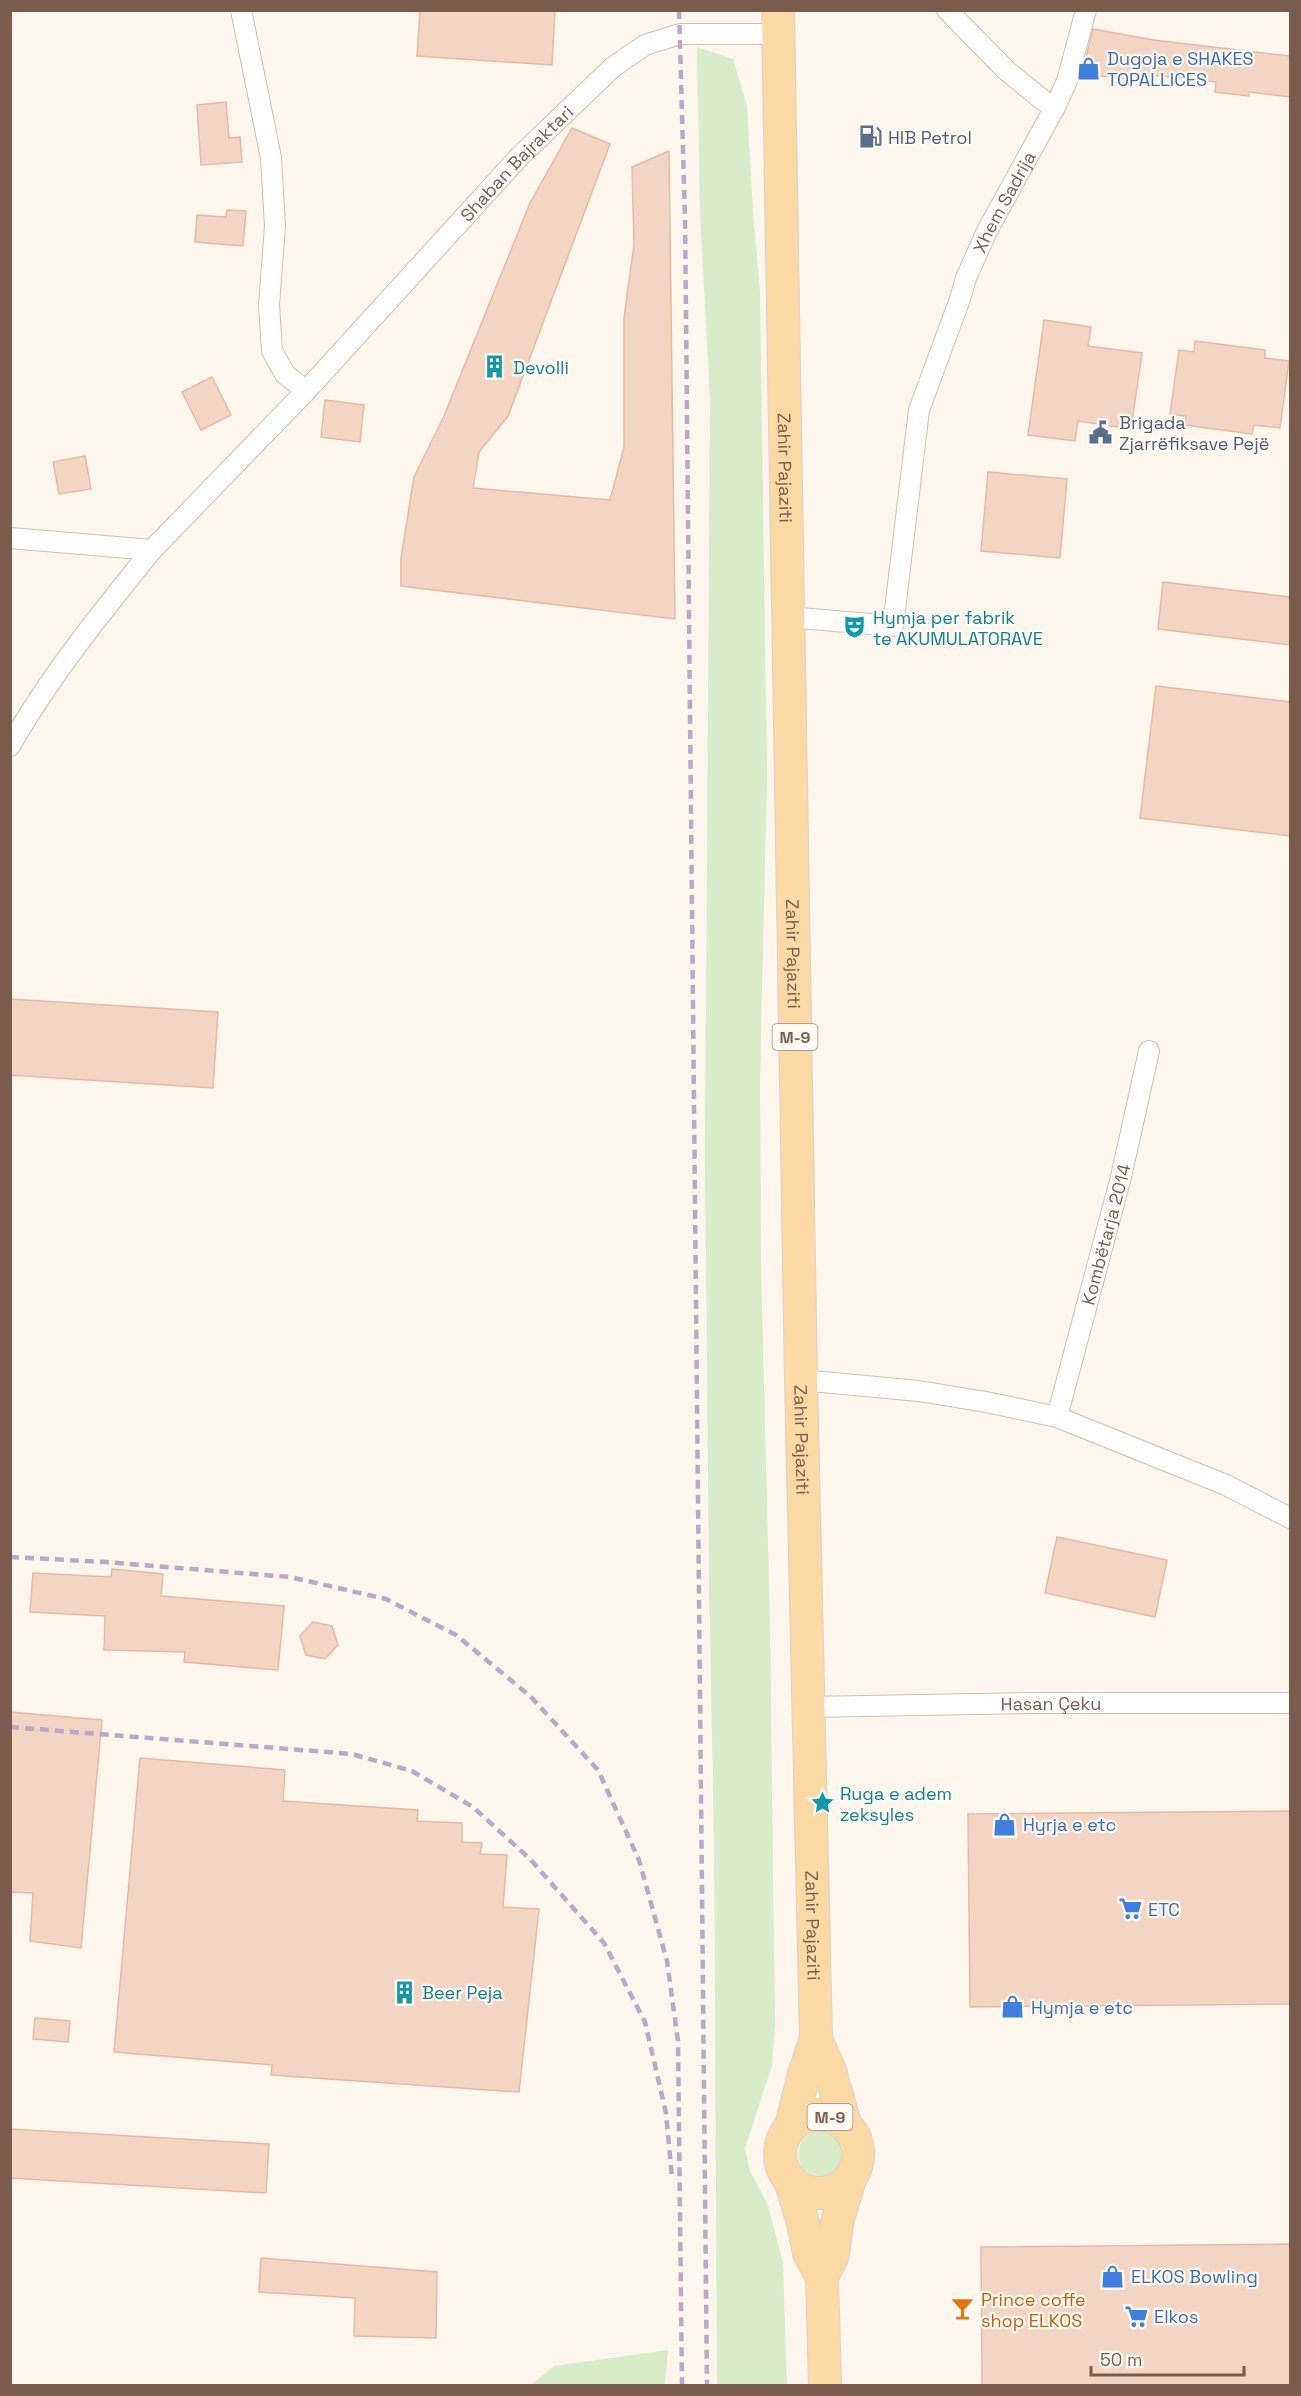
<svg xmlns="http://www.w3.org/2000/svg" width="1301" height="2396" viewBox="0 0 1301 2396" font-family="'Space Grotesk',sans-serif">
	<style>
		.green { fill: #d8ecc9 }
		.building { fill: #f3d5c3; stroke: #e6bba3; stroke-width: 1.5 }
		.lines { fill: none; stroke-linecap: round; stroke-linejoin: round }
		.minor-casing { stroke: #d1beb0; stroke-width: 22 }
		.primary-casing { stroke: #dad1cd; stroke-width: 34 }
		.minor { stroke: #fff; stroke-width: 20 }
		.primary { stroke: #fbd9a5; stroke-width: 32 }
		.rail { stroke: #b9a8c9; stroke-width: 4.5; stroke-dasharray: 9 6; stroke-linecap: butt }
		.labels { text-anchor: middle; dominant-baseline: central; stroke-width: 4.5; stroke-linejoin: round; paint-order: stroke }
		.shield { fill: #fffaf3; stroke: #a28b7f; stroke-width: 1.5 }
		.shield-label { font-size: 16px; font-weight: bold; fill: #7a5c4d }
		.shop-label { font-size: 18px; fill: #366cbe; stroke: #fffaf3; text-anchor: start }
		.service-label { font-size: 18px; fill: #4e5e75; stroke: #fffaf3; text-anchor: start }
		.street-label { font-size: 18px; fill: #7a5c4d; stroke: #fffaf3 }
		.culture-label { font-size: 18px; fill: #0d838f; stroke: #fffaf3; text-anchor: start }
		.food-label { font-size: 18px; fill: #c56008; stroke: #fffaf3; text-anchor: start }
	</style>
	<rect width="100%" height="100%" fill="#fdf6ec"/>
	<g class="green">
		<path d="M697,47L733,59L747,106L753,212L760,292L767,778L760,1082L761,1264L770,1623L775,2025L772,2066L745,2148L750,2171L768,2205L783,2263L787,2386L717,2385L714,1837L709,1583L705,1155L710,399L700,214Z"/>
		<circle cx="820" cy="2154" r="22"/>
		<path d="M668,2350L665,2385H531L554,2366Z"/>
	</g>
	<g class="building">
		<path d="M420,10H555L552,65L417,56Z"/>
		<path d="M1093,29L1154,40L1290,56V97L1249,92V96L1215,92L1216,82L1150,75V81L1082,74Z"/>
		<path d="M226,102L229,138L240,137L242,162L201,165L197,105Z"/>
		<path d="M572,128L610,144L508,416L479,452L473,488L610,500L624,447V318L634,245L632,167L669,151L675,619L401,586V558L414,477L444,416L530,203Z"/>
		<path d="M227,210L246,211L243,246L195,242L197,215L226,217Z"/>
		<path d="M1044,320L1091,327L1088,346L1142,353L1131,429L1078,421L1075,441L1028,435Z"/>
		<path d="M1195,341L1265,350V358L1289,361L1280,428L1254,425L1252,434L1185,425L1186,416L1170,414L1179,350L1194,352Z"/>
		<path d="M212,377L231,415L201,430L182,392Z"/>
		<path d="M325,400L364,405L360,442L321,437Z"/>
		<path d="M85,456L91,489L59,494L53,462Z"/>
		<path d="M988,472L1067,479L1060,558L981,551Z"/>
		<path d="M1163,582L1290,597V645L1158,629Z"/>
		<path d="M1156,686L1290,702V836L1140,818Z"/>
		<path d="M10,999L218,1012L213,1088L10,1075Z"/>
		<path d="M1057,1537L1167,1560L1155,1617L1045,1593Z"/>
		<path d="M112,1569L163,1574L161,1596L284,1606L278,1670L184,1662L185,1652L104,1650L105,1616L30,1612L33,1573L111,1577Z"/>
		<path d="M313,1622L332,1626L338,1645L325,1659L306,1655L300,1636Z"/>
		<path d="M10,1712L102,1720L81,1948L30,1941L33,1893L10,1892Z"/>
		<path d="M140,1758L285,1770L283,1801L418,1810L417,1821L462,1823V1842L482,1843L480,1854L507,1855L503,1907L539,1909L519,2092L271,2075L272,2065L114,2052Z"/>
		<path d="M1290,1811V2004L970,2007L968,1814Z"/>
		<path d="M35,2018L70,2021L68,2042L33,2039Z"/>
		<path d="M10,2129L269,2144L266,2193L10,2178Z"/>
		<path d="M1290,2244V2385H982L981,2247Z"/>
		<path d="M261,2258L437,2272L436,2338L354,2336L355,2298L259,2292Z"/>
	</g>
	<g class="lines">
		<defs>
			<g id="minor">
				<path d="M241,10L271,158L275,226L269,305L272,351L285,374L306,391"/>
				<path d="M947,10L1007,71L1054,109L1067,81L1086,10"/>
				<path id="s1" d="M10,538L152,550L306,391L519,157L613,67L645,45L680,34H778"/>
				<path id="s2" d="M788,617L893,626L919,410L960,299L966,278L987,231L1054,109"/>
				<path d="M10,746C50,676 101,613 152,550"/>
				<path id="s3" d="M801,1380L919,1391L986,1402L1057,1417L1121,1177L1149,1051"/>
				<path d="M1057,1417L1226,1485L1290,1518"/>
				<path id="s4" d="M809,1707L1027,1703H1290"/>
			</g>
			<g id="primary">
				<path id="s5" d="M778,10L801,1380L816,2039L804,2074L791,2127"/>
				<path d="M816,2039L830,2071L845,2124"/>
				<circle cx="819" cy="2154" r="39"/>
				<path d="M790,2179L803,2223L809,2253L822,2277L825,2386"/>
				<path d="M822,2277L833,2255L837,2222L851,2176"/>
			</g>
		</defs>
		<use href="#minor" class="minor-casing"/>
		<use href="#primary" class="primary-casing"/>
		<use href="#minor" class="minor"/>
		<use href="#primary" class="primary"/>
		<g class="rail">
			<path d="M679,10L685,218L707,2386"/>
			<path d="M10,1557L105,1562L290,1577L386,1599L456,1635L530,1696L598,1770L639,1860L667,1961L678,2041L682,2386"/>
			<path d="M10,1727L352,1754L412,1771L473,1807L530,1859L604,1943L645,2022L666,2113L672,2178"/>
		</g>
	</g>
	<defs>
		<symbol id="shop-bare" viewBox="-9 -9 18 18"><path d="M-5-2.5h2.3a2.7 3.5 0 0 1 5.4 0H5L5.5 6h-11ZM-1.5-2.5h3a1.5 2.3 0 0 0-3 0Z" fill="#3f7fe0" stroke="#fffaf3" stroke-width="2.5" paint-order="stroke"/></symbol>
		<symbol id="fuel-bare" viewBox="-9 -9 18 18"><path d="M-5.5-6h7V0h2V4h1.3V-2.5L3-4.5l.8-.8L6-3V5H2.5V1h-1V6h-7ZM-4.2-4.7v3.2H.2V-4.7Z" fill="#5c6f8a" stroke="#fffaf3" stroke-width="2.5" paint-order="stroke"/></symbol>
		<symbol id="building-bare" viewBox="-9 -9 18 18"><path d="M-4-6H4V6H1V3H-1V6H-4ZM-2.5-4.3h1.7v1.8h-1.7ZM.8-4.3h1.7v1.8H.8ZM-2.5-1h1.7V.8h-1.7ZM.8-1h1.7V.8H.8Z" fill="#0f9aa8" stroke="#fffaf3" stroke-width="2.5" paint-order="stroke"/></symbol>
		<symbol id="civic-bare" viewBox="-9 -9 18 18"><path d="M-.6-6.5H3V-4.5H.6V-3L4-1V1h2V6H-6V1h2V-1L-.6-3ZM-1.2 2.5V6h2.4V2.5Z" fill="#5c6f8a" stroke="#fffaf3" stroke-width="2.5" paint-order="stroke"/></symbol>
		<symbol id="theatre-bare" viewBox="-9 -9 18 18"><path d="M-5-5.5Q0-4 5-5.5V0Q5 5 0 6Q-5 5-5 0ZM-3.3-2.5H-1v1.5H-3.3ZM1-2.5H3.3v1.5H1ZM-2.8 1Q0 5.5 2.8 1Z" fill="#0f9aa8" stroke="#fffaf3" stroke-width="2.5" paint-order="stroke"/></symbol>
		<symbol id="sight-bare" viewBox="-9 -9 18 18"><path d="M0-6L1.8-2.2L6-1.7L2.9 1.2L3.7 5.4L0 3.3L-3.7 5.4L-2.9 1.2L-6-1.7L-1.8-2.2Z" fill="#0f9aa8" stroke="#fffaf3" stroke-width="2.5" paint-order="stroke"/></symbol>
		<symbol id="supermarket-bare" viewBox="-9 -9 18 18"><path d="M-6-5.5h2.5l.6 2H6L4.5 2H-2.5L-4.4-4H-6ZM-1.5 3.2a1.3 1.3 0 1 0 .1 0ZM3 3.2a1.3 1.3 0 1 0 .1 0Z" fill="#3f7fe0" stroke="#fffaf3" stroke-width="2.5" paint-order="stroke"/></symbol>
		<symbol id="bar-bare" viewBox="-9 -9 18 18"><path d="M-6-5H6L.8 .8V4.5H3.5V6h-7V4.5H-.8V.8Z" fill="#e8710a" stroke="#fffaf3" stroke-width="2.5" paint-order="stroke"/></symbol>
	</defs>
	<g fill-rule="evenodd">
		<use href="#shop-bare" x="1072" y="52" width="33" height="33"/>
		<use href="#fuel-bare" x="854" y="120" width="33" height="33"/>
		<use href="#building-bare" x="478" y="350" width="33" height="33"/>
		<use href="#civic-bare" x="1084" y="416" width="33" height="33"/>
		<use href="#theatre-bare" x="838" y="610" width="33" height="33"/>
		<use href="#sight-bare" x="806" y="1786" width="33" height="33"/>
		<use href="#shop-bare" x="988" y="1808" width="33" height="33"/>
		<use href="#supermarket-bare" x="1114" y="1892" width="33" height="33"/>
		<use href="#building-bare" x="388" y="1976" width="33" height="33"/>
		<use href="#shop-bare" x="996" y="1990" width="33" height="33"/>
		<use href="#shop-bare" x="1096" y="2260" width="33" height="33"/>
		<use href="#bar-bare" x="946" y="2292" width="33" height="33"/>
		<use href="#supermarket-bare" x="1120" y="2300" width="33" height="33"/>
	</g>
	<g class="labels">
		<g class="shield">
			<rect x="772.5" y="1024" width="45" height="26" rx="4.5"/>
			<rect x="807.5" y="2104" width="45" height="26" rx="4.5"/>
		</g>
		<g class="shield-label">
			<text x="795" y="1037">M-9</text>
			<text x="830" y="2117">M-9</text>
		</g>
		<g class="shop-label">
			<text x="1107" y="58">Dugoja e SHAKES<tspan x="1107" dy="21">TOPALLICES</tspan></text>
			<text x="1023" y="1824">Hyrja e etc</text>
			<text x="1148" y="1909">ETC</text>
			<text x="1031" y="2007">Hymja e etc</text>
			<text x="1131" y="2276">ELKOS Bowling</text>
			<text x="1154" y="2316">Elkos</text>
		</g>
		<g class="service-label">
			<text x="888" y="137">HIB Petrol</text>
			<text x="1119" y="422">Brigada<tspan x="1119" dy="21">Zjarrëfiksave Pejë</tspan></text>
		</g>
		<g class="street-label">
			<text stroke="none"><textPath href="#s1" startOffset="674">Shaban Bajraktari</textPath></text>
			<text stroke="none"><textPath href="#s2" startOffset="548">Xhem Sadrija</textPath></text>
			<text stroke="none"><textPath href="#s5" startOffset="458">Zahir Pajaziti</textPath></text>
			<text stroke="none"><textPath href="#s5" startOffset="944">Zahir Pajaziti</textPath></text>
			<text stroke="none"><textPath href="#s3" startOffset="448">Kombëtarja 2014</textPath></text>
			<text stroke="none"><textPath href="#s5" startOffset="1430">Zahir Pajaziti</textPath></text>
			<text stroke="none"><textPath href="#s4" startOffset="242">Hasan Çeku</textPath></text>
			<text stroke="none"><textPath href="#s5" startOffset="1916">Zahir Pajaziti</textPath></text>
		</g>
		<g class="culture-label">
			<text x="513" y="367">Devolli</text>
			<text x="873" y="617">Hymja per fabrik<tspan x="873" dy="21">te AKUMULATORAVE</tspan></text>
			<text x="840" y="1793">Ruga e adem<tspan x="840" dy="21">zeksyles</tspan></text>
			<text x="422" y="1992">Beer Peja</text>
		</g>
		<g class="food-label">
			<text x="981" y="2299">Prince coffe<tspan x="981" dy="21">shop ELKOS</tspan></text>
		</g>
	</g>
	<rect width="1301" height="2396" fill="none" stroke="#7a5c4d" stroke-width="24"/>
	<path d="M1091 2366v9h153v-9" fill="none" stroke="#7a5c4d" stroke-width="3"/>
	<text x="1100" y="2366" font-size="18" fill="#7a5c4d" stroke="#fffaf3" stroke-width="4.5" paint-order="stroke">50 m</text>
</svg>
